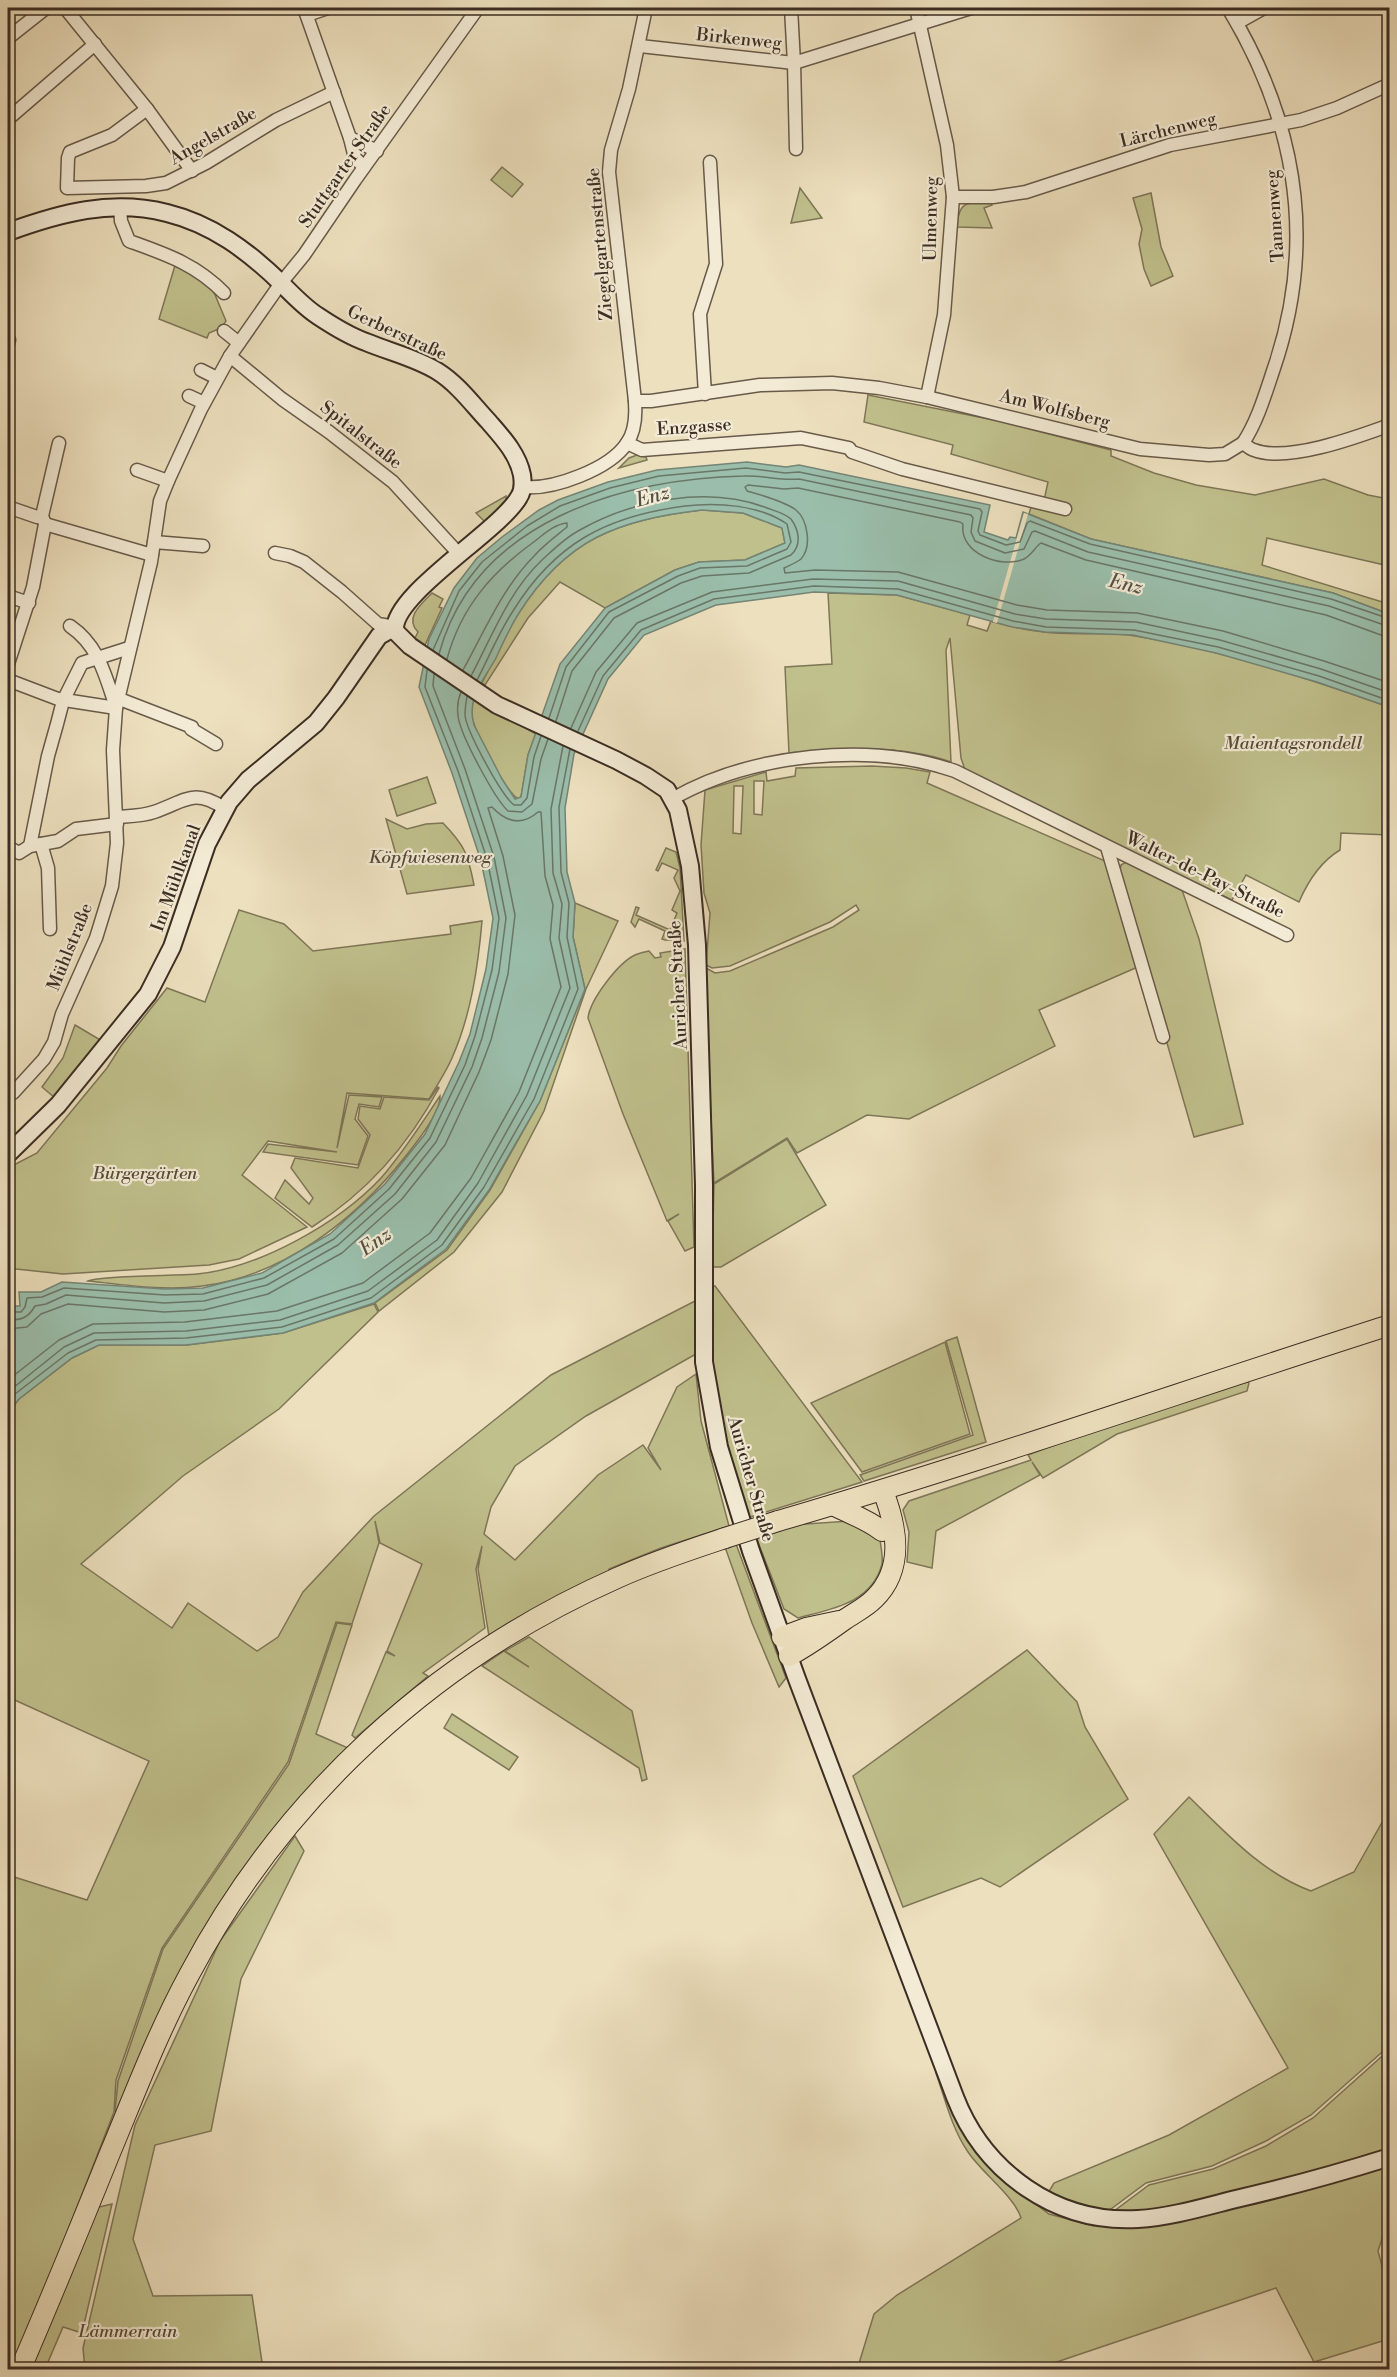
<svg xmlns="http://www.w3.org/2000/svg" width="1397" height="2377" viewBox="0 0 1397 2377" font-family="'Libre Bodoni',serif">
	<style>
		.green { fill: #c0c08c; stroke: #7e7658; stroke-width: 1.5; fill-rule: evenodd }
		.water { fill: #9abeab; stroke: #748475; stroke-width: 1.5; fill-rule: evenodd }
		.pier { fill: #ede0be }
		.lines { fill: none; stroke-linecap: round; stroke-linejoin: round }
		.shore { stroke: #6a7667; stroke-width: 1.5 }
		.street-casing { stroke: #685a4a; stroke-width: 15 }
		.secondary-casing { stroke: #3b2d23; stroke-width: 20 }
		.primary-casing { stroke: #3b2d23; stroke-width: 22 }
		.street { stroke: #f3ebd5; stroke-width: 12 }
		.secondary { stroke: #f3ebd5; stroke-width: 16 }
		.primary { stroke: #ede0be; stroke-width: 20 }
		.primary-bridge-casing { stroke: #3b2d23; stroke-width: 22; stroke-linecap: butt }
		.primary-bridge { stroke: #ede0be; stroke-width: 20 }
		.labels { text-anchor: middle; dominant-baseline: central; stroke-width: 4.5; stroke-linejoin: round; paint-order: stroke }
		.street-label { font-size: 18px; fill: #3b2d23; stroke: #f3ebd5 }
		.park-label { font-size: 18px; font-style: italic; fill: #564a38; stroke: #f3ebd5 }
		.water-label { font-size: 20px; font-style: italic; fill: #535145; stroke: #f3ebd5 }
	</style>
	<rect width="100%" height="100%" fill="#ede0be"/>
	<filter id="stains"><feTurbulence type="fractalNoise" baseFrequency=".00333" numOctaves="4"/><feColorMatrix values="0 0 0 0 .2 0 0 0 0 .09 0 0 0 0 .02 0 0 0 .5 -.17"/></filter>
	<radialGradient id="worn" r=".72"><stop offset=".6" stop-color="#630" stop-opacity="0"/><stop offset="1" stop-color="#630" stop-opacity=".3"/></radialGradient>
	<g class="green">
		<path d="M502,167L523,184L512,197L491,180Z"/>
		<path d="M800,188L822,218L791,223Z"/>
		<path d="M1151,193L1161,247L1173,276L1151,286L1144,269L1139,244L1142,229L1133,198Z"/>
		<path d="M990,201L992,205L984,208L992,228L957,227C958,201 968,202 990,201Z"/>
		<path d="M176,262L208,278L226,321L221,328L209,333L207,338L159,319Z"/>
		<path d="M868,395L999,421L1111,450V456L1154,473L1196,485L1255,495L1324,479L1368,495L1389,499V566L1267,538L1262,565L1389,604V614L1333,593L1091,539L1029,514L1031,507L1042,510L1048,482L951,454L953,445L864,422Z"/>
		<path d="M637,455L646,457L647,460L619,468L629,458Z"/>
		<path d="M506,496V503L485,522L476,513Z"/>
		<path d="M702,510L743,513L782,528L785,543L745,560L699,562L675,570L605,608L560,582L528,618L485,685L482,683C494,660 504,636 518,614C565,539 618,520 702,510Z"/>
		<path d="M432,593L443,599L439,607L442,608L425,645L415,638L418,632C404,618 421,604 432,593Z"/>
		<path d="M828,593L897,595L970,615L967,625L987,631L991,621C1008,626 1026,630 1044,632C1074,636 1105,631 1135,636C1222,650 1307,678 1389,707V835L1341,833L1340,850C1320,862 1308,881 1299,902L1246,875L1232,900L966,773L961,758L950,638L946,650L951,762C899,744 843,749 789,753L785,667L832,664Z"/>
		<path d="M472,698L536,734L528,755L521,797L519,799C507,795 475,732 472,717C471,711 472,704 472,698Z"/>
		<path d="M872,766L906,768L930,772L927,783L1105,861L1140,966L1039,1010L1055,1046L909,1119L867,1115L797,1153L787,1138L714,1183L704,980L706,968L715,973L730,971L833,927L859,910L856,905L830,922L730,966L712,968L706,965L710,913L704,893L701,845L705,790L766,772L767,781L795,776L796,768ZM754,781H764L762,815L754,814ZM734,786H743L741,834L733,833Z"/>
		<path d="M427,777L436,803L397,816L389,790Z"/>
		<path d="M386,819L407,829L426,824L443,823C465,846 468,854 474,885L407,894Z"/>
		<path d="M666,848L676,852L680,868L684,941L665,940L662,939L665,931L639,919L635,927L631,922L636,907L639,908L636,915L670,930L677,913L672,910L680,891L674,878L678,870L662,863L658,871L656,870Z"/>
		<path d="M1126,862L1181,887L1199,939L1243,1124L1194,1137L1119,876L1121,865Z"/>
		<path d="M575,903L618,921L586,989L544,1111L502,1192L454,1252L379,1311L375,1303L447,1250L490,1190L540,1101L585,989L573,937Z"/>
		<path d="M239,910L284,924L313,951L451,934L450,926L482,921C478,967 471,1015 452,1058C446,1072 437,1085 429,1099L347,1093L337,1148L349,1095L382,1097L379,1107L359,1104L355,1119L368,1136L358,1165L263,1152L268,1144L337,1152L268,1141L242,1175L307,1227L239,1259L209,1265L63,1274L16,1269L8,1266L12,1198L8,1188V1168L37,1153L107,1068L121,1046L167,988L205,1002Z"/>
		<path d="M685,949L694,1247L685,1251L668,1221L679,1214L667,1221L623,1114L588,1018C590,1000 618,963 635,955C639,953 645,952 649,951L655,958L661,957L660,953Z"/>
		<path d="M75,1025L102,1041L55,1098L42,1087L63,1058Z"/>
		<path d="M438,1087L439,1088C409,1144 366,1193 312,1227L275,1198L285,1180L309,1204L313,1198L291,1168L295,1158L358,1168L370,1135L358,1119L360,1106L380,1109L384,1097L429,1100Z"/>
		<path d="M440,1096C441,1112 416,1143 405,1157C355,1220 283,1276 202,1286C165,1291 126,1285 88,1281C99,1275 177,1276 197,1274C259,1268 339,1223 381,1178C403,1153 421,1124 440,1096Z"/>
		<path d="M787,1139L826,1205L721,1267H712L714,1184Z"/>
		<path d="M715,1286L862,1482L747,1518L724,1445L711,1358L712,1287Z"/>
		<path d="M695,1301L696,1354L586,1416L515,1466L491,1507L484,1534L515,1560L598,1475L643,1445L661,1470L648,1448L677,1387L696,1374L701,1421L729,1526L661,1548L609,1569V1572L544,1604L489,1636L478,1569L482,1546L476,1569L485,1628L423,1673L428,1676L355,1738L352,1735L386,1652L395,1656L387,1651L422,1564L380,1543L375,1521L379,1543L352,1624L336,1622L288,1762L162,1948L116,2080L114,2112L33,2320L10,2370L8,2369V1875L87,1900L149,1761L8,1697V1635L13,1630L9,1625L8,1626V1413L19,1399L72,1358L99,1345H187L283,1333L374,1304L378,1312L279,1409L183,1476L81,1564L172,1628L188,1603L257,1651L278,1637L303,1592L374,1516L551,1375Z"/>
		<path d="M957,1337L986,1442L864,1481L860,1475L973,1435L946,1341Z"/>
		<path d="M945,1342L970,1434L862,1472L811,1403Z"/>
		<path d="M1244,1379L1249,1383L1247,1391L1117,1434L1043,1478L1032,1462L1040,1475L936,1531L932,1568L907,1562L909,1532L903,1510L909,1501L1031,1460L1028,1455L1121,1420Z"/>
		<path d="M850,1521L880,1540C881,1547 883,1557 882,1564C872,1603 832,1609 798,1618L784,1609L756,1537L791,1525Z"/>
		<path d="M736,1544L786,1678L779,1687L752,1623L725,1547Z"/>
		<path d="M337,1623L352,1625L316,1734L348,1748L304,1794L267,1837L222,1901L118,2113L115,2111L118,2081L163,1949L289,1764Z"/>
		<path d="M529,1637L632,1711L647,1779L642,1781L639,1768L482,1666L504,1651L529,1667L505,1651Z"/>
		<path d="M1027,1650L1077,1702L1085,1727L1128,1799L1000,1887L981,1878L903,1907L853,1776Z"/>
		<path d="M452,1714L518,1757L509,1770L444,1728Z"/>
		<path d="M1189,1797C1226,1833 1262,1873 1311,1891L1354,1872L1389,1810V2046L1311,2115L1266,2141L1212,2166L1146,2183L1107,2212L1048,2193L1054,2183L1169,2135L1288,2068L1154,1834Z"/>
		<path d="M295,1836L304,1851L241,1979L211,2131L155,2145L133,2239L153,2296L252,2295L263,2369H85L83,2348L135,2125L220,1941Z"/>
		<path d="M1389,2050V2218L1378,2251L1389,2292V2339L1314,2362L1276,2288L1036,2369L857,2370L874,2314L897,2295L1021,2218C1015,2197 982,2173 968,2152C952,2129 945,2099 936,2073L939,2071L969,2140L997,2175L1049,2214L1094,2226L1149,2185L1213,2169L1266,2146L1313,2118Z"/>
		<path d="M112,2204L82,2333L63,2327L45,2369L25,2370L95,2208Z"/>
	</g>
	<path class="water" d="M747,462L786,467L799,465L990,505L984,532L1008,540L1010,537L1016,538L1023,512L1091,539L1333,593L1389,614V707L1317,682L1216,653L1133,635L1045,632L1012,627L897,595L814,592L716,605L644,635L608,679L574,754L565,808L567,872L575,903L573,937L585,989L540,1101L489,1190L446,1249L374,1303L283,1333L186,1345H99L72,1358L19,1399L8,1413V1306H20L19,1292H41L62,1282L165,1289L203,1288L262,1273L330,1234L385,1184L425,1134L459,1062L470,1034L486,969L493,918L481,861L452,773L419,687L429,639L454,588L477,558L502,537L539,510L558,500L608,482L657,470ZM702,510L743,513L782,528L785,543L745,560L699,562L675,570L605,608L560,664L528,755L521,797L515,799L502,779L474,725C466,698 484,680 496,658C503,643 510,627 519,613C566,539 617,520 702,510Z"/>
	<path class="pier" d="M1024,513L1028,514L997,623L993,622Z"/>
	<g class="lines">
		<g class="shore">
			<path d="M1390,636L1381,635L1326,615L1086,560L1041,543C1035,547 1032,555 1024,559C1002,569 959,554 963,524L960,522L798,488L784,489L748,485L745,487L747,491C761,495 784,501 796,510C808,520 812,547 801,559C796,563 790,565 784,568L785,573L815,570L898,572L1017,605L1047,610L1137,613L1223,631L1324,661L1390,683"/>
			<path d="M433,650L459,591L482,562L527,526L560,506L610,488L659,476L746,468L785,473L799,472L980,509L982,512L978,531L980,535L1006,545L1020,542L1027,523L1030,521L1090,544L1331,599L1390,619"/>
			<path d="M439,654C475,521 622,479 744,476C763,475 780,481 799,479L971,515L973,518L971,532L975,541L1005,553L1024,549L1032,532L1035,531L1088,552L1329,606L1390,627"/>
			<path d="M447,659C461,607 492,572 535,541C544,534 555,524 567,523V527C556,536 544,545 535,555C503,587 485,630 463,670"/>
			<path d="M471,676C492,636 509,591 542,560C553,550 565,538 578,531C632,500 708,485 767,508C775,511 784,513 791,519C799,530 802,545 791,555L749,573L702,576L681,583L614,618L572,671L556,721"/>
			<path d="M477,680C489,657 499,632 513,611C555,543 607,516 685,506C717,502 760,505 787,524L791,542L787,549L747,566L700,568L678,576L609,612L566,667L549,718"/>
			<path d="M461,692C458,699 457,708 458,715C459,733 495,799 508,811L522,812L532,804L541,759L548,739"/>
			<path d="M467,696C466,702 465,709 465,715C466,730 501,795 514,805H521L527,798L534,757L541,736"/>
			<path d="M571,728L596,672L637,623L712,592L813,579L898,581L1015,614L1046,619L1136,622L1220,640L1321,669L1390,693"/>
			<path d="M578,731L603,676L641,630L714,599L814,586L898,589L1013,621L1046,627L1134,630L1218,647L1319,676L1390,701"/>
			<path d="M8,1312H21L25,1307L27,1298L42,1297L64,1288L165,1295L203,1294L264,1278L334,1239L389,1189L430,1138L465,1065L475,1036L492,970L499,918L487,859L458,771L425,687L427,670"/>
			<path d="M8,1320C22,1320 28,1318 35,1306L46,1304L66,1295L164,1303L204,1301L267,1285L338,1245L395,1194L436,1142L472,1067L482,1038L499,972L506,918L494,857L465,769L433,686L434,674"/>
			<path d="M8,1329L27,1327L41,1314L68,1304L164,1312L204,1310L268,1294L342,1253L402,1199L445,1145L479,1072L491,1040L508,974L515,915L503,856L488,808L492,807C506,822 521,827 538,812H541L545,876L553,905L550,939L561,987L519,1092L471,1178L430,1233L363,1283L277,1311L185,1322L93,1324L59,1340L8,1380"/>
			<path d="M8,1392L64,1347L94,1333L186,1331L280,1320L368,1291L437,1240L478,1183L527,1095L570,988L559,938L562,904L553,873L551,809L563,746"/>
			<path d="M8,1403L15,1394L68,1353L96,1340L186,1338L282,1327L371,1298L442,1245L484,1187L534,1099L578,989L567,937L569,903L561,872L559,807L570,749"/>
		</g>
		<defs>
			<g id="street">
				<path d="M65,8L147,109L192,171"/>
				<path d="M304,8L350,138L355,158L364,167"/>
				<path d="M791,8L794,63L796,149"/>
				<path d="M916,8L947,145L953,197L944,315L927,397"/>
				<path d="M1228,8C1297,122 1317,244 1273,371C1265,395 1257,422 1243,443"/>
				<path d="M307,15L328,8"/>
				<path d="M1237,23L1264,8"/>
				<path d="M8,38L46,8"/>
				<path d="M640,46L794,63L971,8"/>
				<path d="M147,109L112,135L70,152L68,158L67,188L146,186L166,183L206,163L276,120L334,92"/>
				<path d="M8,119L95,44"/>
				<path d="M350,138L377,151"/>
				<path d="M953,197H993L1026,192L1170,145L1301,120L1337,108L1390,84"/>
				<path d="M120,207L121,221L129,241C165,254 196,264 224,293"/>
				<path d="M224,331L239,343"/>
				<path d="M8,344L9,340"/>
				<path d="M230,356L282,399L329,432L393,482L459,554"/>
				<path d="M201,370L217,378"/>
				<path d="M705,394L700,314L716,264L710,162"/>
				<path d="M189,396L204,403"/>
				<path d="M635,401H651L760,385L832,383L879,388L927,397L1140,449L1209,455L1225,454L1243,443C1246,445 1250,449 1254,450C1287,463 1357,437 1390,425"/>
				<path d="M627,443L642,450L801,438L849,448L852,452L902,469L1065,509"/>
				<path d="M137,470L168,481"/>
				<path d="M523,487C553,490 610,469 627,443C637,429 636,407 634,392L609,172L611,150L629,89L646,8"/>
				<path d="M8,507L37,517L42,516"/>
				<path d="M45,524L152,555"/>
				<path d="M154,542L203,546"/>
				<path d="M275,553L290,556L304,562L342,592L378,624L395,627"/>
				<path d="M8,596L29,603"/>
				<path d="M70,626C99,646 105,675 116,707"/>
				<path d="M8,664L33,587L45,524L42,516L59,443"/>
				<path d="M8,680L58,699L116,708"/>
				<path d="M117,698L192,727L191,729L216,744"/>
				<path d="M672,799C751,754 869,741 955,771L1287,935"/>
				<path d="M117,817C129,816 143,816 154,812C186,801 193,788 224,808"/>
				<path d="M41,844L48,868L50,929"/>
				<path d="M30,846L48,756L57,724L63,701L82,663L129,648"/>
				<path d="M8,847L19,853L30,846L58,841L76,829L117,824"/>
				<path d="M1107,847L1163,1037"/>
				<path d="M13,1093L44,1059L54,1042L62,1014L96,938L112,886L117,843L113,750L116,708L151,562L160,501L168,481L201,409L230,356L281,283L304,255L355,180L478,8"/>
			</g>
			<g id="secondary">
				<path d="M8,232C60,213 111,199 167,213C212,224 248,251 281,283C293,295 304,307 318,316C333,326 349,336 366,342C390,352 416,358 437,371C458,384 473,405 489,422C502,437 518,454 522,475C523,482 523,491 519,497C500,531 391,595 395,631L410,646L497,705L616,760L646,776L667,790L678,810L690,866L697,945L704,1185V1362L719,1447L751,1551L797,1679L955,2097C984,2172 1056,2224 1138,2219C1171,2217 1204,2207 1236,2199C1288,2187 1339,2173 1390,2157"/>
				<path d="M8,1154L58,1105L148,994L172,947L207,844L229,802L248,780L316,723L336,698L379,636L395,627"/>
			</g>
			<g id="primary">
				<path d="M833,1505C850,1514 867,1519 882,1531"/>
				<path d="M778,1521C984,1461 1186,1390 1390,1325"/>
				<path d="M782,1637L806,1628L839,1621"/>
				<path d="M789,1656C809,1645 826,1633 844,1620C854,1613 865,1608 874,1599C905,1569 897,1527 883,1491"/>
				<path d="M20,2370C51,2298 81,2225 110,2153C135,2093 158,2032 189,1975C283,1797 434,1659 617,1578C652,1562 689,1550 725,1538"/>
			</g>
		</defs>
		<use href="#street" class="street-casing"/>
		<use href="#secondary" class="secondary-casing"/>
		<use href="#primary" class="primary-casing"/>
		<use href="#street" class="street"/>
		<use href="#secondary" class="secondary"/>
		<use href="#primary" class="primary"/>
		<defs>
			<path id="primary-bridge" d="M725,1538L778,1521"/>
		</defs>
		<use href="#primary-bridge" class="primary-bridge-casing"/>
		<use href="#primary-bridge" class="primary-bridge"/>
	</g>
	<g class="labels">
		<g class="street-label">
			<text transform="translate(739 39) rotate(6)">Birkenweg</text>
			<text transform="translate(1168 130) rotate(-14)">Lärchenweg</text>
			<text transform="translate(213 136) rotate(-30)">Angelstraße</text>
			<text transform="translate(345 166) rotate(-55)">Stuttgarter Straße</text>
			<text transform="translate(1275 216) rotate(-94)">Tannenweg</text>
			<text transform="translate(931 219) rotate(-89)">Ulmenweg</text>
			<text transform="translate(600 244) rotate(-95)">Ziegelgartenstraße</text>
			<text transform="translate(397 333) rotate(25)">Gerberstraße</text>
			<text transform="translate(1055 409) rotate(14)">Am Wolfsberg</text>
			<text transform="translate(694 427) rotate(-4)">Enzgasse</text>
			<text transform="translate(361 435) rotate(38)">Spitalstraße</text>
			<text transform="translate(1205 875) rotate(26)">Walter-de-Pay-Straße</text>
			<text transform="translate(176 878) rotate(-70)">Im Mühlkanal</text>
			<text transform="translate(70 947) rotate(-68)">Mühlstraße</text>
			<text transform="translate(678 985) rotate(-93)">Auricher Straße</text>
			<text transform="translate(751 1479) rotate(74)">Auricher Straße</text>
		</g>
		<g class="park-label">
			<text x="1293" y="743">Maientagsrondell</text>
			<text x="430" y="857">Köpfwiesenweg</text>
			<text x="145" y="1173">Bürgergärten</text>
			<text x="128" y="2331">Lämmerrain</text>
		</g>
		<g class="water-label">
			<text transform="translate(653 497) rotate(-15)">Enz</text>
			<text transform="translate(1126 585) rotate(13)">Enz</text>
			<text transform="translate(376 1242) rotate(-35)">Enz</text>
		</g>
	</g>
	<rect width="1397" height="2377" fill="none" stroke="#ede0be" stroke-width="30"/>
	<rect x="9" y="9" width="1379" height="2359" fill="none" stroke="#3b2d23" stroke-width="3"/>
	<rect x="15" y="15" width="1367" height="2347" fill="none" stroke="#3b2d23" stroke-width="1.5"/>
	<rect width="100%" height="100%" filter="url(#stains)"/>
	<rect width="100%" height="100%" fill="url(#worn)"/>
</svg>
